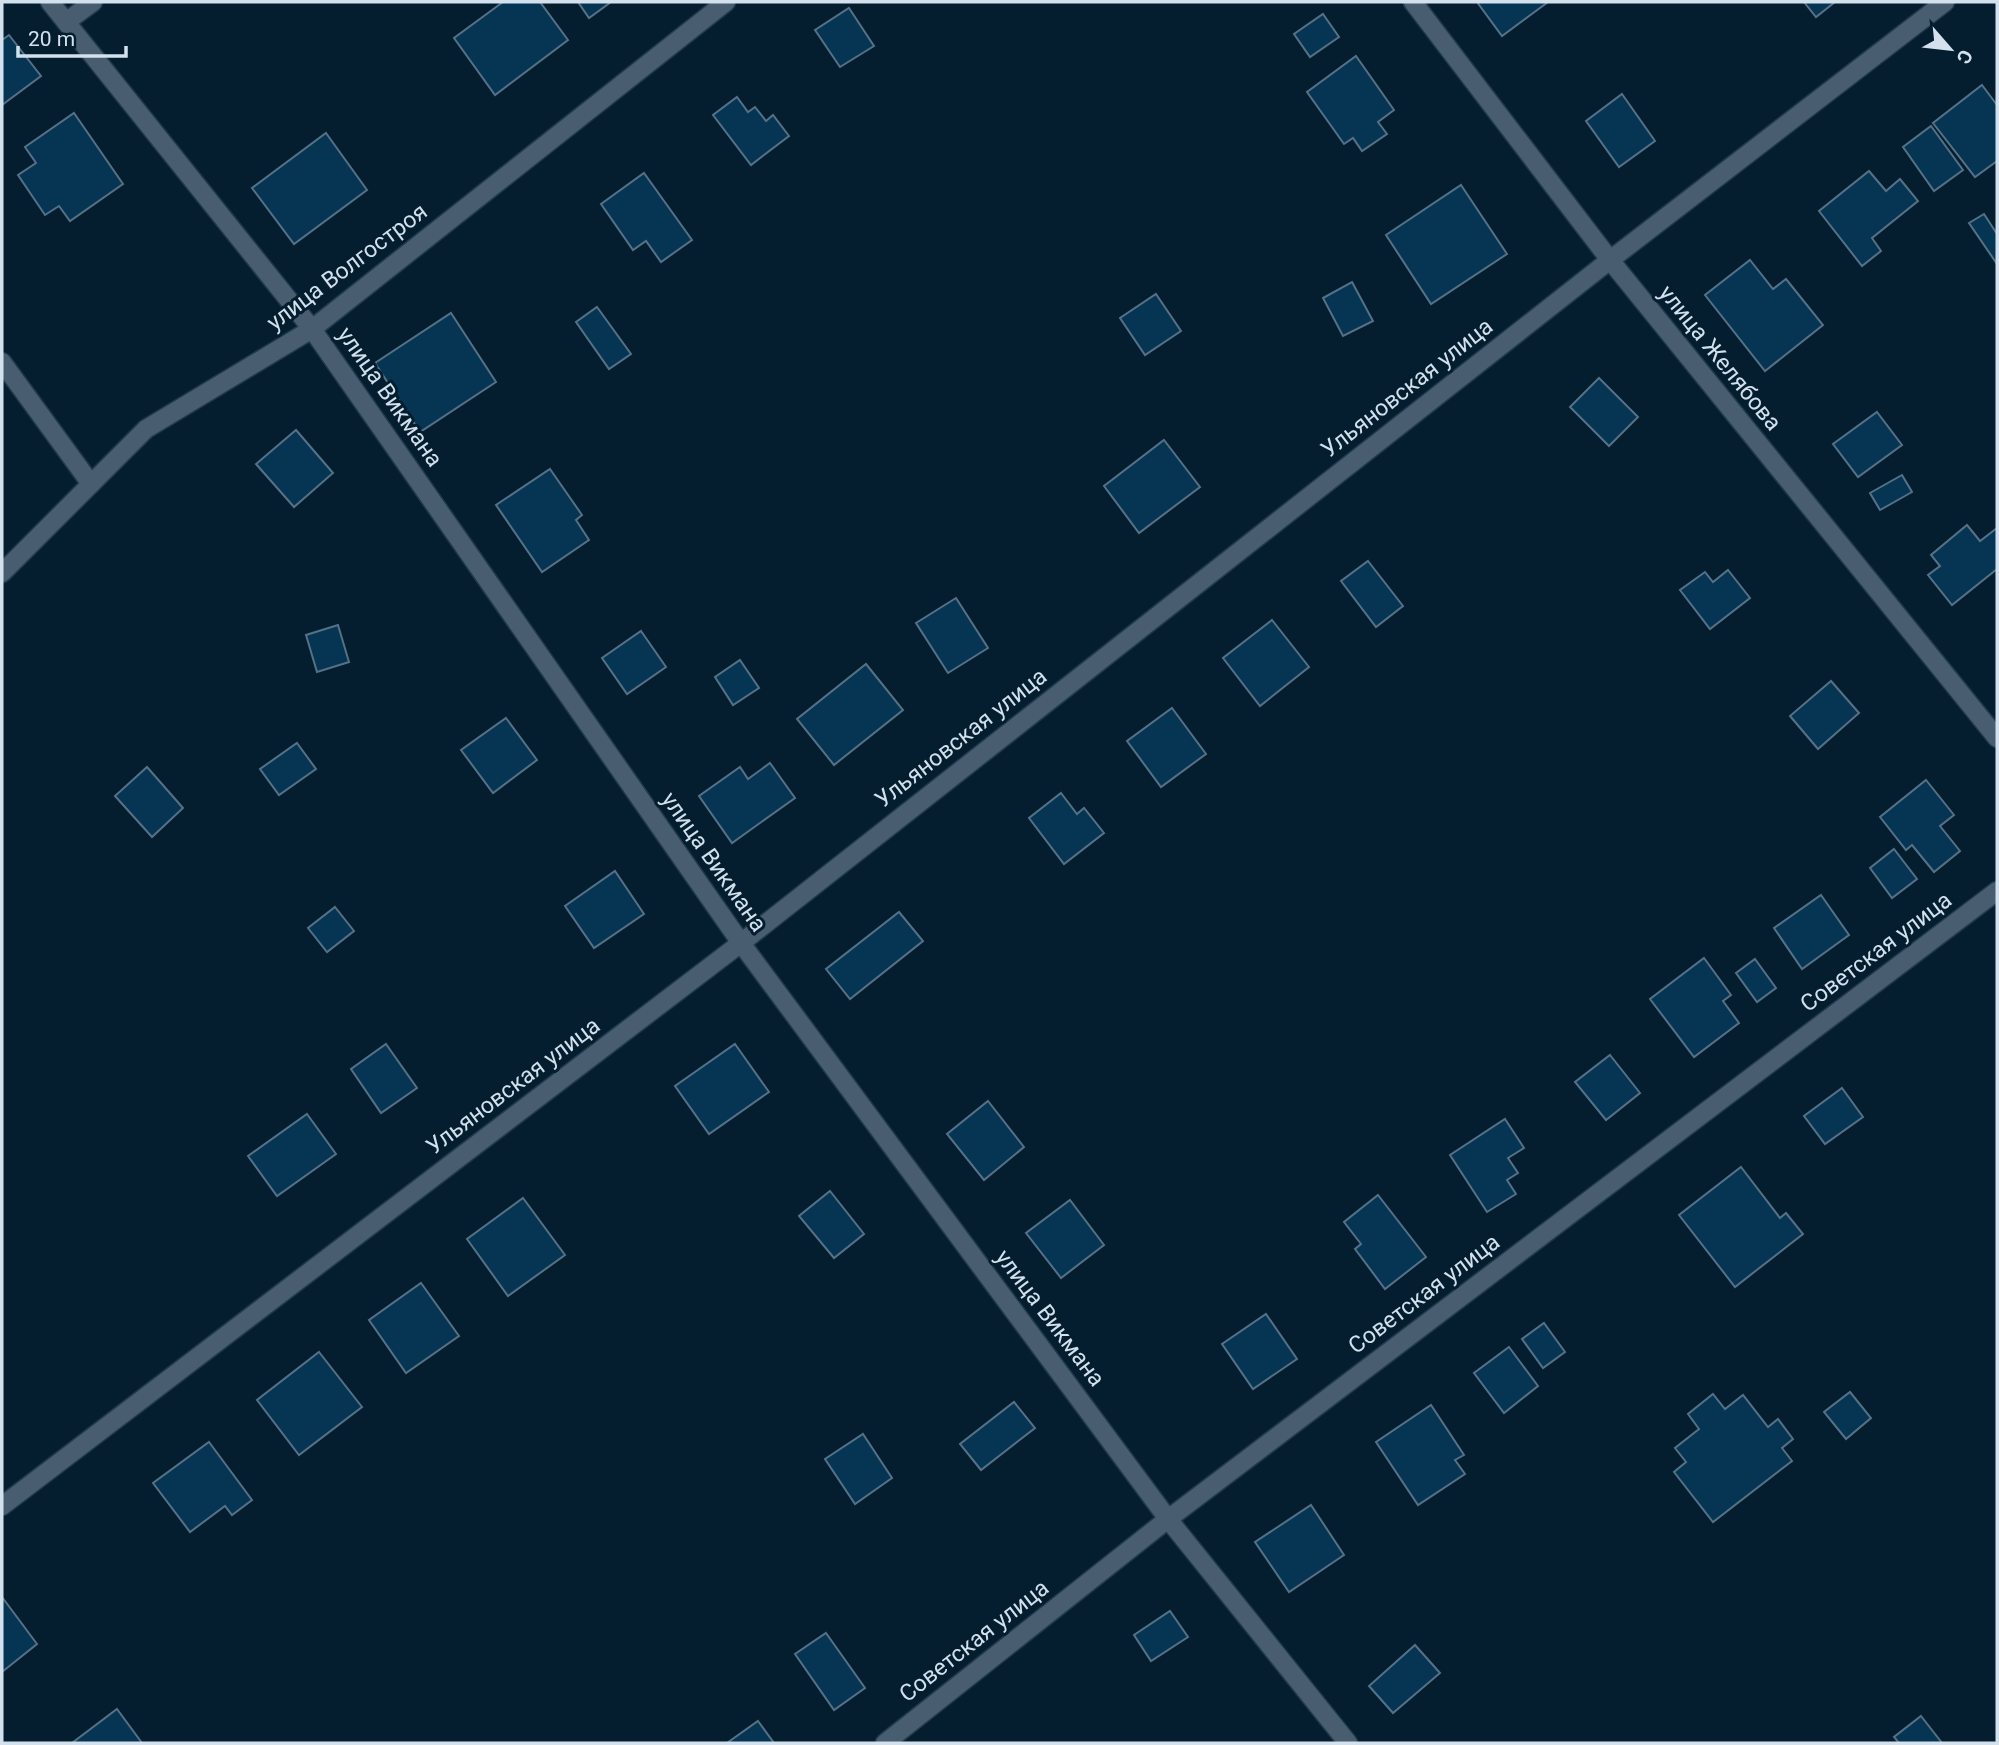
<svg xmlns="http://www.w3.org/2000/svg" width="1999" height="1745" viewBox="0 0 1999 1745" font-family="Roboto,sans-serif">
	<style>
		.building { fill: #053552; stroke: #567186; stroke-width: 2 }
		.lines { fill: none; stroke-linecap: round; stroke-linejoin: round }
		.lane-casing { stroke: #21394a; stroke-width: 21 }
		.street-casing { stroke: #21394a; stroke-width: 21 }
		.lane { stroke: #485e70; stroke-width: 18 }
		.street { stroke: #485e70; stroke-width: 18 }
		.labels { text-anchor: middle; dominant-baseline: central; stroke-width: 6; stroke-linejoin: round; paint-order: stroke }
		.street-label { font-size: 23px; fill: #d2e1ed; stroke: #041e30 }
	</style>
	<rect width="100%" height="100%" fill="#041e30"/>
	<g class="building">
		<path d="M503,2H540L568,40L495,95L454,38Z"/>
		<path d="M578,2H611L589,18Z"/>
		<path d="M1477,2H1548L1502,36Z"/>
		<path d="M1804,2H1835L1816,17Z"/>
		<path d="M849,8L874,46L840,67L815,30Z"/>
		<path d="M1323,14L1339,37L1310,57L1294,34Z"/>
		<path d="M9,35L41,76L2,105V40Z"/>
		<path d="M1356,56L1394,110L1378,122L1387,134L1362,151L1353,138L1344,144L1307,92Z"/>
		<path d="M1982,85L1997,105V161L1975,177L1933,123Z"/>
		<path d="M1622,94L1655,141L1619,167L1586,121Z"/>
		<path d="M737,97L748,112L755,107L766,121L773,115L789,136L751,165L713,115Z"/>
		<path d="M74,113L123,184L70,221L59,206L45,215L18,175L36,163L25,147Z"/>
		<path d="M1931,126L1963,170L1934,191L1903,147Z"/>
		<path d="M326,133L367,190L294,244L252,188Z"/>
		<path d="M1869,171L1886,191L1900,179L1918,201L1872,238L1881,251L1862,266L1819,211Z"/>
		<path d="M644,173L692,240L661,262L646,241L633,250L601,204Z"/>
		<path d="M1461,185L1507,254L1431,304L1386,235Z"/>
		<path d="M1984,214L1997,234V264L1969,223Z"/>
		<path d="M1750,260L1773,289L1786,279L1823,325L1765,371L1705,295Z"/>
		<path d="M1352,282L1373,321L1343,336L1323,298Z"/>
		<path d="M1156,294L1181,331L1145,355L1120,318Z"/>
		<path d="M597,307L631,354L609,369L576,322Z"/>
		<path d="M451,313L496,382L420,432L375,363Z"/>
		<path d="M1599,378L1638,417L1609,446L1570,407Z"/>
		<path d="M1877,412L1902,445L1858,477L1833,444Z"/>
		<path d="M296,430L333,473L294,507L256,464Z"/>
		<path d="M1164,440L1200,487L1139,533L1104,486Z"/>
		<path d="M550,469L582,515L576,520L589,540L542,572L496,505Z"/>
		<path d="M1902,475L1912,492L1880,510L1870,493Z"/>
		<path d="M1967,525L1980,541L1997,528V569L1952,605L1928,575L1940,566L1931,555Z"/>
		<path d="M1368,561L1403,606L1376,627L1341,581Z"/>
		<path d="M1728,570L1750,598L1710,629L1680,590L1705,572L1713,582Z"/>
		<path d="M956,598L988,648L948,673L916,623Z"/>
		<path d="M1272,620L1309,667L1260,706L1223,658Z"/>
		<path d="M338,625L349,662L317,672L306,635Z"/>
		<path d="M641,631L666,667L627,694L602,658Z"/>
		<path d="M740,660L759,688L733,705L715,677Z"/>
		<path d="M866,664L903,710L834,765L797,719Z"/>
		<path d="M1831,681L1859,713L1818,749L1790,716Z"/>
		<path d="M1172,708L1206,754L1161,787L1127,741Z"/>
		<path d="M506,718L537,760L493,793L461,750Z"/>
		<path d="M297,743L316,769L279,795L260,769Z"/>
		<path d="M770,763L795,798L732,843L699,796L740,767L748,779Z"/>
		<path d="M147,767L183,808L152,837L115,796Z"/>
		<path d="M1926,780L1954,815L1940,826L1960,851L1934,872L1912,845L1906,850L1880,817Z"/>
		<path d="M1061,793L1077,814L1084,808L1104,833L1064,864L1029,818Z"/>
		<path d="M1894,849L1917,879L1892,898L1870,868Z"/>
		<path d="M615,871L644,914L594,948L565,906Z"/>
		<path d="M1821,895L1849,935L1802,969L1774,928Z"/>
		<path d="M335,907L354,931L327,952L308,928Z"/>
		<path d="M899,912L923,941L850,999L826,969Z"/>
		<path d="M1704,958L1731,995L1723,1001L1739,1023L1694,1057L1650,999Z"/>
		<path d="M1755,959L1776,988L1757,1002L1736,973Z"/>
		<path d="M386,1044L417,1088L381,1113L351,1069Z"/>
		<path d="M735,1044L769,1092L709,1134L675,1086Z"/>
		<path d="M1610,1055L1640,1093L1606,1120L1575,1082Z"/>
		<path d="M1842,1088L1863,1117L1825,1144L1804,1116Z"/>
		<path d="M988,1101L1024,1147L984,1180L947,1134Z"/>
		<path d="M307,1114L336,1154L277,1196L248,1156Z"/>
		<path d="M1505,1119L1524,1148L1508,1158L1518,1173L1507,1180L1516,1194L1487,1212L1450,1155Z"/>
		<path d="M1741,1167L1780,1218L1786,1213L1803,1234L1735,1287L1679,1215Z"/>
		<path d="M830,1191L864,1234L834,1258L799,1216Z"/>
		<path d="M1378,1195L1426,1257L1385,1289L1355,1249L1361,1244L1344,1222Z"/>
		<path d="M523,1198L565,1255L508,1296L467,1239Z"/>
		<path d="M1070,1200L1104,1245L1061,1278L1026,1233Z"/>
		<path d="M421,1283L459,1336L406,1373L369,1320Z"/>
		<path d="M1266,1314L1297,1359L1253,1389L1222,1344Z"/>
		<path d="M1544,1323L1565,1352L1543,1368L1522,1339Z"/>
		<path d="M1509,1347L1538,1386L1504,1413L1474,1373Z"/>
		<path d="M319,1352L362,1407L299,1455L257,1400Z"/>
		<path d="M1850,1392L1871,1418L1846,1439L1824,1412Z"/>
		<path d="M1713,1394L1725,1409L1743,1395L1768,1427L1778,1419L1793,1439L1782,1448L1792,1461L1713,1522L1674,1472L1686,1462L1675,1448L1699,1429L1688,1414Z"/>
		<path d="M1014,1402L1035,1428L981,1470L960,1444Z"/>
		<path d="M1431,1405L1464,1455L1455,1460L1465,1474L1418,1505L1376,1442Z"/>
		<path d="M863,1434L892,1478L855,1504L825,1459Z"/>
		<path d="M209,1442L252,1500L232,1515L225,1506L190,1532L153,1483Z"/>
		<path d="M1311,1505L1344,1555L1289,1592L1255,1542Z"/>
		<path d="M2,1597L37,1644L2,1672Z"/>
		<path d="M1170,1611L1188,1637L1151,1661L1134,1635Z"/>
		<path d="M826,1633L865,1688L834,1710L795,1654Z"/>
		<path d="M1415,1645L1440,1673L1393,1713L1369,1686Z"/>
		<path d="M117,1709L142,1743H72Z"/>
		<path d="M1921,1716L1942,1743H1899L1894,1737Z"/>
		<path d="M758,1721L774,1743H727Z"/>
	</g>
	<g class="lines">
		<defs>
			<path id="lane" d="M2,362L91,484"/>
			<g id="street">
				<path d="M50,2L312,329L741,943L1168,1519L1348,1743"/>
				<path d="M1413,2L1610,260L1997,738"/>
				<path d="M66,22L93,2"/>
				<path d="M2,573L146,429L312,329L726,2"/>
				<path d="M2,1506L741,943L1610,260L1945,2"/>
				<path d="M885,1743L1168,1519L1997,891"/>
			</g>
		</defs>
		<use href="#lane" class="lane-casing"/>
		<use href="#street" class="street-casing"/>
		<use href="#lane" class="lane"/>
		<use href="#street" class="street"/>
	</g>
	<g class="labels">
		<g class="street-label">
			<text transform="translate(347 267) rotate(-37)">улица Волгостроя</text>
			<text transform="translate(1720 358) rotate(51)">улица Желябова</text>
			<text transform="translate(1407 388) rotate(-38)">Ульяновская улица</text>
			<text transform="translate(390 397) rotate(55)">улица Викмана</text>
			<text transform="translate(961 738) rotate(-38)">Ульяновская улица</text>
			<text transform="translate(714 862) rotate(55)">улица Викмана</text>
			<text transform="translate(1876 952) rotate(-37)">Советская улица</text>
			<text transform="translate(513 1086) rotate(-37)">Ульяновская улица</text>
			<text transform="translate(1424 1294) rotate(-37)">Советская улица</text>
			<text transform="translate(1050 1318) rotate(53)">улица Викмана</text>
			<text transform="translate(974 1641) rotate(-38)">Советская улица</text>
		</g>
	</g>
	<rect width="1999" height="1745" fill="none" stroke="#d2e1ed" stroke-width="7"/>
	<g transform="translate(1950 49) rotate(118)" stroke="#041e30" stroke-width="5" paint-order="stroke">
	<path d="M0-5L12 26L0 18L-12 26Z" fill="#d2e1ed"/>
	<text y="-10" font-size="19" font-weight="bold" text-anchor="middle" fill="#d2e1ed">С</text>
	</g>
	<path d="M18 46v10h108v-10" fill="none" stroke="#d2e1ed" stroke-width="3.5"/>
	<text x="28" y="46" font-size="21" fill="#d2e1ed" stroke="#041e30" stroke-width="5" paint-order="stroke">20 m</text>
</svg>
